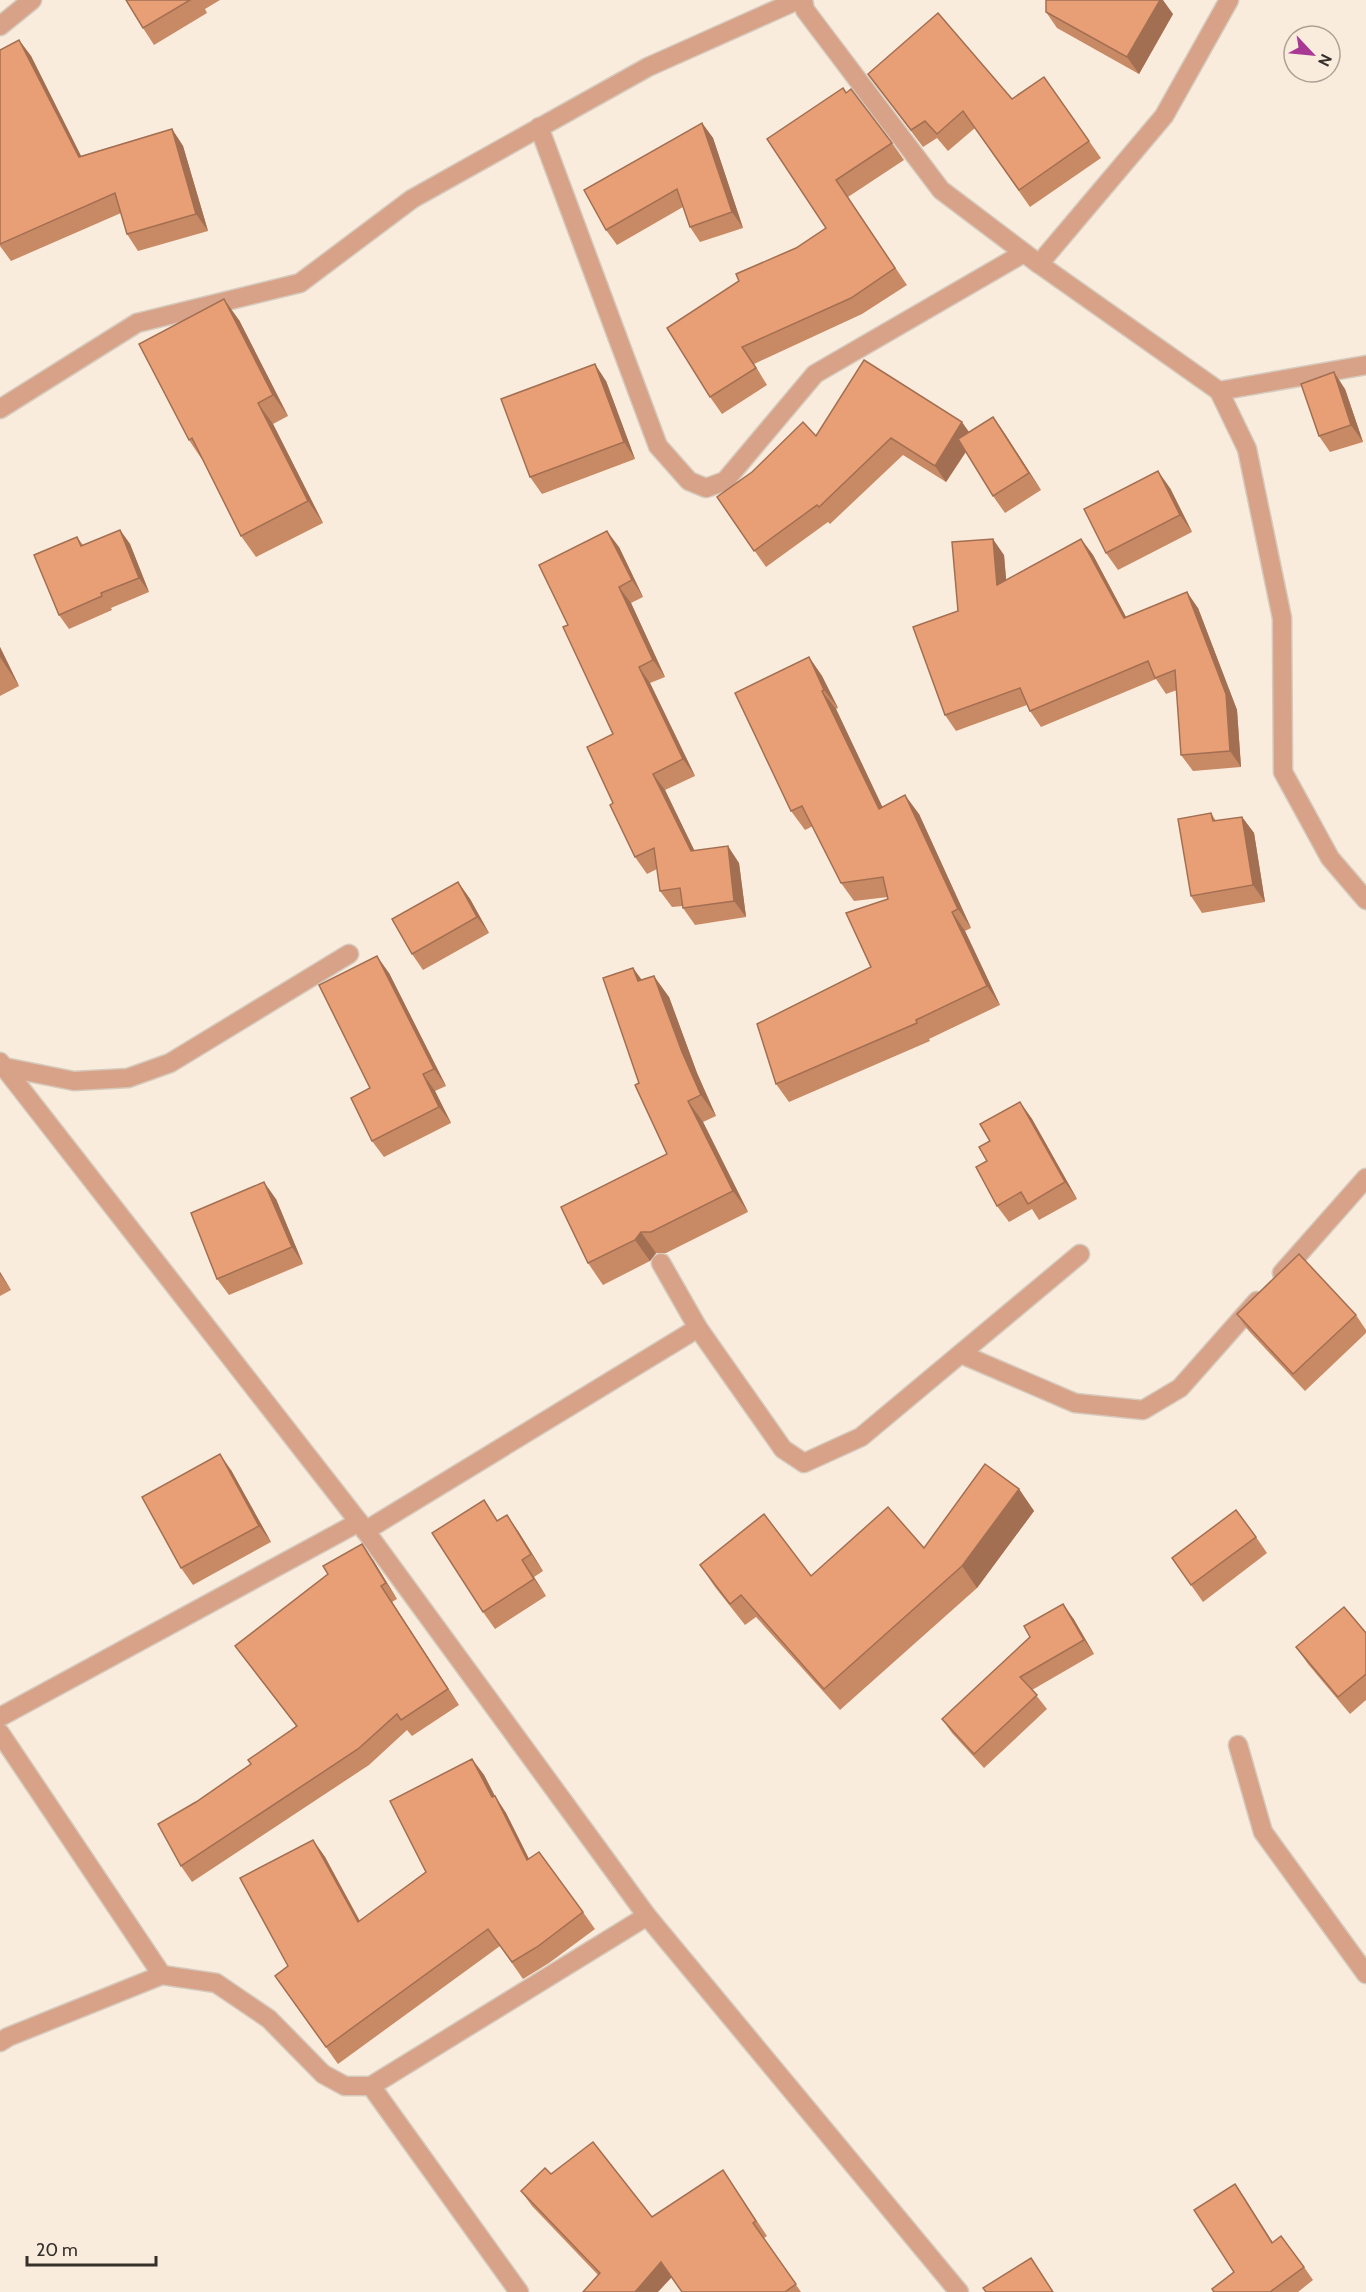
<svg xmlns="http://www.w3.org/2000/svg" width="1366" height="2292" viewBox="0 0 1366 2292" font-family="Cabin,sans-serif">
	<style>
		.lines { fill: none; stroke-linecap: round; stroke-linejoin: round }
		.minor-casing { stroke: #d6cabd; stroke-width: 21 }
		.minor { stroke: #d7a287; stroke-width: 18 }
		.wall { fill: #c88965 }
		.shaded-wall { fill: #a36f52 }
		.building { fill: #e99f75; stroke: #a36f52; stroke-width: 1.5 }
	</style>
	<rect width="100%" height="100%" fill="#f9ecdd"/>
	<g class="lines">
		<defs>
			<g id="minor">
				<path d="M803,0L805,10L941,190L1039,264L1219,391L1247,449L1282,618L1283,772L1330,858L1366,900"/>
				<path d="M0,26L32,0"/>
				<path d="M539,127L658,446L689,481L706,488L725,481L815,374L1024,253"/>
				<path d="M1039,264L1164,116L1229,0"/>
				<path d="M1219,391L1366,365"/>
				<path d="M0,409L137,323L300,283L412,199L648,67L798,0"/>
				<path d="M0,1062L359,1522L647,1916L959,2292"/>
				<path d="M4,1067L74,1081L128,1078L170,1063L349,954"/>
				<path d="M661,1263L698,1328L783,1449L804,1463L861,1437L1080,1254"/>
				<path d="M1282,1273L1366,1178"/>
				<path d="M961,1354L1075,1403L1143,1410L1180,1388L1257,1301"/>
				<path d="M365,1531L698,1328"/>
				<path d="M0,1717L359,1522"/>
				<path d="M0,1733L162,1975"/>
				<path d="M1238,1745L1263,1832L1366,1974"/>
				<path d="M0,2042L8,2037L162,1975L216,1983L269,2019L323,2074L345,2086H371L647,1916"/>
				<path d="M371,2086L519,2292"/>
			</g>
		</defs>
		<use href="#minor" class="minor-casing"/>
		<use href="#minor" class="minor"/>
	</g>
	<g class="wall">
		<path d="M126,0H220L205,9L207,13L154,45L143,28Z"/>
		<path d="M1046,12L1173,14L1139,74L1057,28Z"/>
		<path d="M19,40L31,56L81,156L172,129L183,146L208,231L138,251L127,234L121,213L11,261L0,246V50Z"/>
		<path d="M868,74L1012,99L1044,77L1101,158L1030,207L975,128L948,151L937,138L923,147Z"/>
		<path d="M846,93L892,143L904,160L848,197L907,285L862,314L754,364L767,385L722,414L710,397L796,248L826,228Z"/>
		<path d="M702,123L713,138L743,228L700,242L690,227L683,207L617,245L606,230Z"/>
		<path d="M239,320L288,416L273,424L323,523L256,557L241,536L203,461L189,440Z"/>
		<path d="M606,381L635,459L542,494L530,477Z"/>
		<path d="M1345,389L1363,442L1330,452L1319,436Z"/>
		<path d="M993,417L1005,434L1041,490L1005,513L993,496L966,452L946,482L903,455L830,524L828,522L766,567L717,497L816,436L969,432Z"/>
		<path d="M1170,488L1192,532L1118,570L1106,553Z"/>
		<path d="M120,530L130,544L149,592L111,608L112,610L69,629L59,615L77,537L83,545Z"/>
		<path d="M1081,539L1093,555L1126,617L1198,608L1237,710L1241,767L1193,771L1181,755L1177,690L1166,694L1156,679L1041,727L1030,711L1027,705L956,731L945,715L958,611L1004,555L1006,580Z"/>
		<path d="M619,547L643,597L631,603L665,677L650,683L695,776L665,790L694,851L739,863L746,917L695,925L683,908V906L672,907L660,891L657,869L647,874L635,857L613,803V734L568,625Z"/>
		<path d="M0,647L19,686L0,696Z"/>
		<path d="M809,657L822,676L838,708L836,709L882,807L919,814L971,928L965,931L1000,1005L929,1039L930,1041L789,1102L776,1084L871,967L888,899V897L854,901L841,883L813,826L805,830L791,811Z"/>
		<path d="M1211,813L1216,821L1242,817L1254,833L1265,902L1202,913L1191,896Z"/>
		<path d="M458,882L470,899L489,933L423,970L412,954Z"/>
		<path d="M633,968L642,980L669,997L697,1073L716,1116L703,1122L748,1212L666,1253H656L650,1261L603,1285L588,1263L667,1154L639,1083Z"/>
		<path d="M389,973L446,1086L435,1091L451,1123L384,1157L372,1141L370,1088Z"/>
		<path d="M1020,1102L1032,1119L1077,1199L1039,1220L1032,1209L1009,1222L997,1206L990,1141Z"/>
		<path d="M276,1199L303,1264L229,1295L217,1279Z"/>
		<path d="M0,1272L11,1290L0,1296Z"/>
		<path d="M1237,1314L1356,1315L1366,1330V1333L1305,1391L1248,1330Z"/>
		<path d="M231,1470L271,1542L193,1585L181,1568Z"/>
		<path d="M1019,1489L1034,1511L977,1588L840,1710L756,1617L745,1625L715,1587L700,1565L811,1576L924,1548Z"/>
		<path d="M498,1521L518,1531L543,1571L534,1577L546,1596L495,1629L483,1612Z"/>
		<path d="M1256,1537L1267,1553L1203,1602L1172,1558Z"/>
		<path d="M373,1560L397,1599L392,1602L459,1705L412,1736L407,1730L369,1765L192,1882L181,1866L196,1802L251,1764L296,1726L235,1646Z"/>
		<path d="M1073,1618L1094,1654L1032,1690L1047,1709L984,1768L952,1733L942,1719Z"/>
		<path d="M1366,1633V1700L1350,1714L1308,1664L1296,1647Z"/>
		<path d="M472,1759L484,1775L495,1796L506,1813L529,1859L583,1912L595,1929L549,1963L523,1979L500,1946L338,2064L275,1976L288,1966L313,1840L325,1857L360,1921L426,1872Z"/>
		<path d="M723,2170L767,2236L764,2238L801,2292H682L671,2277L598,2275L532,2206L521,2191L551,2174L652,2217Z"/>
		<path d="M1235,2184L1273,2243L1304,2267L1313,2280L1298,2292H1214L1234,2272Z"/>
	</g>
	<g class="shaded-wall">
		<path d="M1160,0H1163L1173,14L1139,74L1127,57Z"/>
		<path d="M19,40L31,56L90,174L79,157Z"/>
		<path d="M702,123L713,138L743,228L732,212Z"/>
		<path d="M172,129L183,146L208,231L196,214Z"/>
		<path d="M224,299L239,320L288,416L273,395Z"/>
		<path d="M742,347L754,364L767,385L756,368Z"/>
		<path d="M595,364L606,381L635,459L624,442Z"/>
		<path d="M1334,372L1345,389L1363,442L1351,425Z"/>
		<path d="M258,403L273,424L323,523L308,501Z"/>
		<path d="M993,417L1005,434L1041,490L1029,473Z"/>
		<path d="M962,422L974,439L946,482L935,466Z"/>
		<path d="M1158,471L1170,488L1192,532L1180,515Z"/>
		<path d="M120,530L130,544L149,592L139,578Z"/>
		<path d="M607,531L619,547L643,597L632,580Z"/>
		<path d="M993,539L1004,555L1008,601L997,585Z"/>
		<path d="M1081,539L1093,555L1135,634L1124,618Z"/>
		<path d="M619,587L631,603L665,677L653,660Z"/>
		<path d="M1187,592L1198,608L1237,710L1241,767L1230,751Z"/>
		<path d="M0,647L19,686L0,657Z"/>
		<path d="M809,657L822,676L838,708L824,690Z"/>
		<path d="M639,667L650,683L695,776L683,759Z"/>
		<path d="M822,691L836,709L892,827L879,809Z"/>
		<path d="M653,774L665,790L703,868L691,851Z"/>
		<path d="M905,795L919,814L971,928L958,909Z"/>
		<path d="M1242,817L1254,833L1265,902L1253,885Z"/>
		<path d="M728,846L739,863L746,917L734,901Z"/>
		<path d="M458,882L470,899L489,933L477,917Z"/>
		<path d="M952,912L965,931L1000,1005L987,986Z"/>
		<path d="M377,956L389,973L446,1086L434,1069Z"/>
		<path d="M633,968L648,989L638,981Z"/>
		<path d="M654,976L669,997L697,1073L716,1116L701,1095L682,1052Z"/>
		<path d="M423,1074L435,1091L451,1123L439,1107Z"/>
		<path d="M688,1101L703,1122L748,1212L733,1191Z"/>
		<path d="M1020,1102L1032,1119L1077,1199L1065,1182Z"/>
		<path d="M264,1182L276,1199L303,1264L292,1247Z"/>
		<path d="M641,1232L656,1253L650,1261L635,1240Z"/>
		<path d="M0,1272L11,1290L0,1274Z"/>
		<path d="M220,1454L231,1470L271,1542L259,1526Z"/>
		<path d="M1019,1489L1034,1511L977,1588L962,1566Z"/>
		<path d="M507,1515L518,1531L543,1571L531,1554Z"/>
		<path d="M362,1544L373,1560L397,1599L386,1583Z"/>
		<path d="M522,1560L534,1577L546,1596L534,1579Z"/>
		<path d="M381,1586L392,1602L459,1705L448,1689Z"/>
		<path d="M1063,1604L1073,1618L1094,1654L1084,1640Z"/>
		<path d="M472,1759L484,1775L503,1812L495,1796L506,1813L538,1877L527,1860L492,1797Z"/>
		<path d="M313,1840L325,1857L369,1939L358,1922Z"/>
		<path d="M1235,2184L1244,2197L1282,2257L1272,2243Z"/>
		<path d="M661,2262L672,2277L658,2292H635Z"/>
	</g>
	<g class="building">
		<path d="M126,0H190L143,28Z"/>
		<path d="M1046,0H1160L1127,57L1046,12Z"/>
		<path d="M938,13L1012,99L1044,77L1089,141L1019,190L963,111L937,134L925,121L911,130L868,74Z"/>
		<path d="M19,40L79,157L172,129L196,214L127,234L115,193L0,244V50Z"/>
		<path d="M843,88L846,93L851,89L892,143L836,180L895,268L851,298L742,347L756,368L710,397L667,328L739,281L736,274L796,248L826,228L767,139Z"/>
		<path d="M702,123L732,212L690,227L677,189L606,230L584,190Z"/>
		<path d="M224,299L273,395L258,403L308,501L241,536L192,438L189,440L139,344Z"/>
		<path d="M864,360L962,422L935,466L891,438L819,507L817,505L754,551L717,497L752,472L803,422L816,436Z"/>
		<path d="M595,364L624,442L530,477L501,399Z"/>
		<path d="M1334,372L1351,425L1319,436L1301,384Z"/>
		<path d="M993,417L1029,473L993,496L958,439Z"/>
		<path d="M1158,471L1180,515L1106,553L1084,509Z"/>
		<path d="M120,530L139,578L101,593L102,596L59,615L34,555L77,537L81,546Z"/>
		<path d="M607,531L632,580L619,587L653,660L639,667L683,759L653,774L691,851L728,846L734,901L683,908L680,888L660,891L654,848L635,857L610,805L613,803L587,747L613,734L563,627L568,625L539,565Z"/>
		<path d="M993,539L997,585L1081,539L1124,618L1187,592L1226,694L1230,751L1181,755L1175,670L1155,678L1148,661L1030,711L1020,688L945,715L913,627L958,611L952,542Z"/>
		<path d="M809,657L824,690L822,691L879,809L905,795L958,909L952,912L987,986L916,1020L917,1023L776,1084L757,1024L871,967L846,913L888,899L883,877L841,883L802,806L791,811L735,693Z"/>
		<path d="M1211,813L1213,821L1242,817L1253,885L1191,896L1178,819Z"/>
		<path d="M458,882L477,917L412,954L392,919Z"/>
		<path d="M377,956L434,1069L423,1074L439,1107L372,1141L351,1098L370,1088L319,985Z"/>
		<path d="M633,968L638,981L654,976L682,1052L701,1095L688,1101L733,1191L651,1232H641L635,1240L588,1263L561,1207L667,1154L635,1085L639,1083L603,978Z"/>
		<path d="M1020,1102L1065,1182L1028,1204L1021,1192L997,1206L976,1167L987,1161L979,1147L990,1141L980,1124Z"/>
		<path d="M264,1182L292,1247L217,1279L191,1213Z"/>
		<path d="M1299,1254L1356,1315L1293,1374L1237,1314Z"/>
		<path d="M220,1454L259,1526L181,1568L142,1497Z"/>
		<path d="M985,1464L1019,1489L962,1566L824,1689L741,1595L730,1604L700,1565L764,1514L811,1576L888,1507L924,1548Z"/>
		<path d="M484,1500L497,1521L507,1515L531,1554L522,1560L534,1579L483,1612L432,1533Z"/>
		<path d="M1236,1510L1256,1537L1191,1585L1172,1558Z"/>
		<path d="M362,1544L386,1583L381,1586L448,1689L401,1720L397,1714L358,1749L181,1866L158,1824L196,1802L251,1764L248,1760L297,1726L235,1646L328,1574L323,1566Z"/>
		<path d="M1063,1604L1084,1640L1020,1677L1037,1695L974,1754L942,1719L1030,1637L1024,1626Z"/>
		<path d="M1344,1607L1366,1633V1674L1338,1697L1296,1647Z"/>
		<path d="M472,1759L492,1797L495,1796L527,1860L539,1852L583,1912L537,1947L512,1962L488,1929L326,2047L275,1976L288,1966L240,1878L313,1840L358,1922L426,1872L390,1801Z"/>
		<path d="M593,2142L652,2217L723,2170L756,2221L753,2223L796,2284L785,2292H682L661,2262L635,2292H583L600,2273L521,2191L545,2168L551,2174Z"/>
		<path d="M1235,2184L1272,2243L1281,2236L1304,2267L1270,2292H1214L1212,2289L1234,2272L1194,2210Z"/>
		<path d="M1031,2258L1053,2292H986L983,2288Z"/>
	</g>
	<g transform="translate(1312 54) rotate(116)"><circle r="28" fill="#f9ecdd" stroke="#aba195" stroke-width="1.5"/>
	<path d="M0-4.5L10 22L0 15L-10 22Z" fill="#a93894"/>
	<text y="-9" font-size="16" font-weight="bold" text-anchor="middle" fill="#35302a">N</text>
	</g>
	<path d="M27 2256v9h129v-9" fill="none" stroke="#35302a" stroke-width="3"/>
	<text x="36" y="2256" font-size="18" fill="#35302a" stroke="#f9ecdd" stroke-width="4.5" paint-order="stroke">20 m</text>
</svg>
